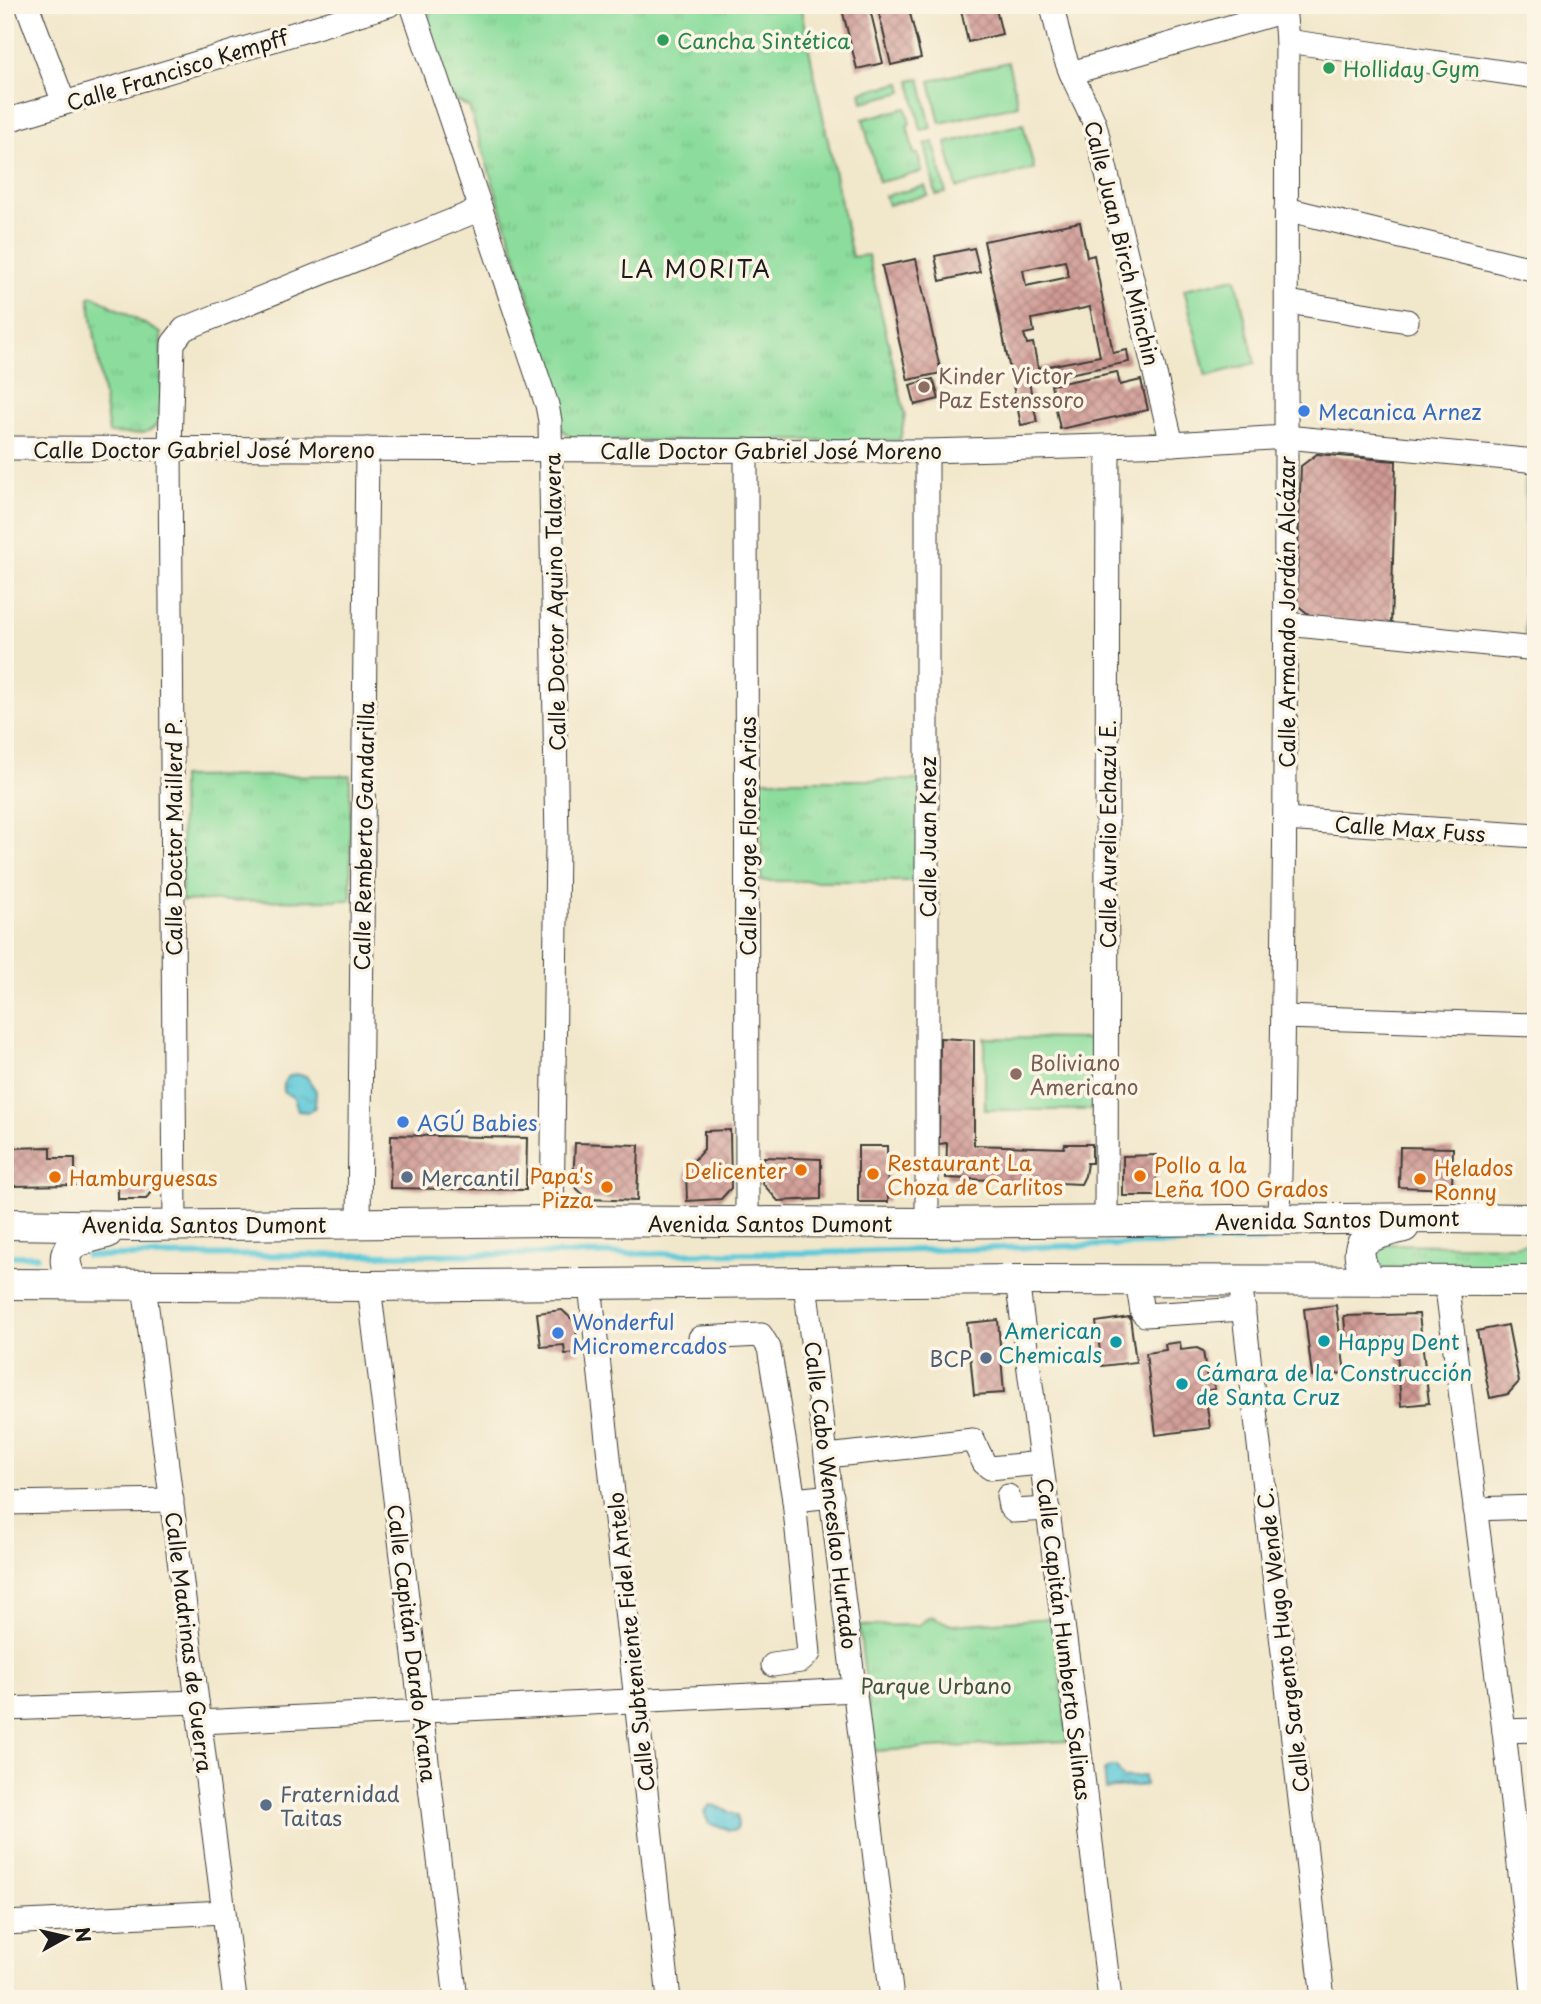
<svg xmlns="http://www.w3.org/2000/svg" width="1541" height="2004" viewBox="0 0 1541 2004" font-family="'Playpen Sans',sans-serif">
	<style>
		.green { fill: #8cdd9d; stroke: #547c5c; stroke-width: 2 }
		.park { fill: url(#park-tufts); stroke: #547c5c; stroke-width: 2 }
		.water { fill: url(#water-ripples); stroke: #3d727a; stroke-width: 2 }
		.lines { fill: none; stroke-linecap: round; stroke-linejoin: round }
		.stream { stroke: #5ec9d8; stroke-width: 6 }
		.building { fill: url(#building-cross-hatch); fill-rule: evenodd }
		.minor-casing { stroke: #3c3a36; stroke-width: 25 }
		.major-casing { stroke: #3c3a36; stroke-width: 32 }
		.minor { stroke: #fff; stroke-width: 23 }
		.major { stroke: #fff; stroke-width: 30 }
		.leisure-dot { fill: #2e9e5b; stroke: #fcf5e5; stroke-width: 2.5 }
		.education-dot { fill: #8d6e63; stroke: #fcf5e5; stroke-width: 2.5 }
		.shop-dot { fill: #3f7fe0; stroke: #fcf5e5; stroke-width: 2.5 }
		.food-dot { fill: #e8710a; stroke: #fcf5e5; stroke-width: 2.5 }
		.service-dot { fill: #5c6f8a; stroke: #fcf5e5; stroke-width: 2.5 }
		.culture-dot { fill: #0f9aa8; stroke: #fcf5e5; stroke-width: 2.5 }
		.labels { text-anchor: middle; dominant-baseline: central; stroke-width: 7; stroke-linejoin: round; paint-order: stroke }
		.leisure-label { font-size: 21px; fill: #27864d; stroke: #fcf5e5; text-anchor: start }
		.street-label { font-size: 21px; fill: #1c1c1c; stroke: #fcf5e5 }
		.education-label { font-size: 21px; fill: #785e54; stroke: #fcf5e5; text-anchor: start }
		.shop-label { font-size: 21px; fill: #366cbe; stroke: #fcf5e5; text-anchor: start }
		.food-label { font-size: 21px; fill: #c56008; stroke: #fcf5e5; text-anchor: start }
		.service-label { font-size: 21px; fill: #4e5e75; stroke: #fcf5e5; text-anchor: start }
		.culture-label { font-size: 21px; fill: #0d838f; stroke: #fcf5e5; text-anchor: start }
		.park-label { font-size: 21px; fill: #3e5643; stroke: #fcf5e5 }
		.neighbourhood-label { font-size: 23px; letter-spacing: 2px; fill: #1c1c1c; stroke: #fcf5e5 }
	</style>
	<defs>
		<pattern id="park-tufts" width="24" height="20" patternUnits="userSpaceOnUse" patternTransform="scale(1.75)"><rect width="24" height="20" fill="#8cdd9d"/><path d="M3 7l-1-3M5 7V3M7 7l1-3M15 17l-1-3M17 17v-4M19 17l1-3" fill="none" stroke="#78bd87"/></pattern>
		<pattern id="water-ripples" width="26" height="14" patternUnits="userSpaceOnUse" patternTransform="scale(1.75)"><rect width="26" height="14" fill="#5ec9d8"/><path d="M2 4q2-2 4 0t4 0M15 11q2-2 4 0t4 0" fill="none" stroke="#51acb9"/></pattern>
		<pattern id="building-cross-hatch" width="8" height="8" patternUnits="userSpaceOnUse" patternTransform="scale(1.75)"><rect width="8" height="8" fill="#d09a94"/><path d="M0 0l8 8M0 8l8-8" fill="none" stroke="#a87d78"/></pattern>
	</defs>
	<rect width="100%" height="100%" fill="#fcf5e5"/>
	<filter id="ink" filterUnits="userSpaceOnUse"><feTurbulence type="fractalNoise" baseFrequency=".0143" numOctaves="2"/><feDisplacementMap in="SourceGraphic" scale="14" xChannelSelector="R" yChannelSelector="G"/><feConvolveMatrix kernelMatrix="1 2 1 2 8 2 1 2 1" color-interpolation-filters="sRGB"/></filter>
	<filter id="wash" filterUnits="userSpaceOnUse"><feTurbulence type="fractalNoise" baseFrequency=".00686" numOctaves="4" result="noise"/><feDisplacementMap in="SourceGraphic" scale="28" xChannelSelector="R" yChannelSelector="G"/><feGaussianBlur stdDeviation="1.57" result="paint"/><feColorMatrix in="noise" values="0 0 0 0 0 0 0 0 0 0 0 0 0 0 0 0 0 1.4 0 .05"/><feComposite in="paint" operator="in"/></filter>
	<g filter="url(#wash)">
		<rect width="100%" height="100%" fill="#f1e7cb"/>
		<g class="green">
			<path d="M1008,62L1018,105L940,123L930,81Z"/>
			<path d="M1023,124L1034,169L957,188L946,143Z"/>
			<path d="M1236,278L1255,363L1206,376L1184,289Z"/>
			<path d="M985,1038L1093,1039V1110H985Z"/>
		</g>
		<g class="park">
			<path d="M433,5H800L852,257L868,255L905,415L900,440L576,441L561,429L534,349L540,332L469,107L447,96L425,24Z"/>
			<path d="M920,78L931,128L921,130L910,80Z"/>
			<path d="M901,83L903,92L863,102L861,92Z"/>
			<path d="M906,108L910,124L907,125L914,154H918L922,172L879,182L863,119Z"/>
			<path d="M934,142L946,193L936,195L925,144Z"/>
			<path d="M925,186L928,195L888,205L885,196Z"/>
			<path d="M94,296L161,333L162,417C149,440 133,433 109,433L89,297Z"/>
			<path d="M1525,479L1536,480V638L1525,637Z"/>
			<path d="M350,775L351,900L182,901L181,777Z"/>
			<rect x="761" y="780" width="159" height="101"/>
			<path d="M1536,1242V1269L1383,1268L1379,1263L1377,1252L1389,1244L1513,1246Z"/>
			<path d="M931,1616L951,1625L1053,1618L1068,1741L874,1751L859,1626L918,1625Z"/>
		</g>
		<g class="water">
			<path d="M295,1074L306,1076L316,1091L315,1107L309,1112L298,1111L294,1098L284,1092C283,1082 285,1076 295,1074Z"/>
			<path d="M1109,1767H1116L1123,1778L1144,1776L1145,1785L1106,1789L1104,1771Z"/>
			<path d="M710,1805L717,1806L737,1816L738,1827L735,1830H728L725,1828L709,1824L704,1812Z"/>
		</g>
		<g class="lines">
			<g class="stream">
				<path d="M5,1256H37"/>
				<path d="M87,1256L806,1253L1263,1241"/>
			</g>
		</g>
		<g id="blocks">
			<g class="building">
				<path d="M841,5H869L883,63L857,69Z"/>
				<path d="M877,5H908L921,58L891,65Z"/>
				<path d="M960,5H995L1002,34L968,42Z"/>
				<path d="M1080,222L1087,257L1094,255L1113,353L1127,350L1129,362L1029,382L1037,422L1021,425L984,241ZM1065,261L1069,277L1026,286L1023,270ZM1090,307L1100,356L1038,368L1033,343L1027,344L1024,334L1034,332L1032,319Z"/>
				<path d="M974,248L980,272L940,281L935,256Z"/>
				<path d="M916,259L941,373L908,380L882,266Z"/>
				<path d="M1117,372L1120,385L1141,380L1148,410L1060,429L1051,385Z"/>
				<path d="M933,379L939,399L915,405L910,385Z"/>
				<path d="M1317,454L1396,461L1391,625L1312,617L1296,604L1301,466Z"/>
				<path d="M940,1038L974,1040V1145L1064,1148L1065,1144H1092V1163H1087L1085,1176L1081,1184L946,1178L947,1143L939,1144Z"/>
				<path d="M730,1130L731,1188L721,1199L687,1201L686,1169L704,1149V1131Z"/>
				<path d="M391,1135L527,1138L526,1190L390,1188Z"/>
				<path d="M575,1143L639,1145L637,1201L588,1199L573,1185Z"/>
				<path d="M858,1146H887L888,1202H858Z"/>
				<path d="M51,1147V1158H75V1185L10,1186L9,1148Z"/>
				<path d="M1400,1147L1453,1148L1452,1189L1399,1187Z"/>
				<path d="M1157,1155V1196H1123V1156Z"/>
				<path d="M764,1157L821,1159V1199L778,1201L763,1184Z"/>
				<path d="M153,1176V1191L146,1199H118V1177Z"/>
				<path d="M1336,1305L1345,1373L1312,1376L1304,1309Z"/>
				<path d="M562,1310L575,1322L579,1353L565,1354L564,1345L541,1347L537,1313Z"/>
				<path d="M1419,1314L1429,1403L1401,1406L1396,1337L1346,1341L1344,1316Z"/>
				<path d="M1130,1317L1136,1362L1102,1366L1096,1322Z"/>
				<path d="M998,1320L1004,1393L974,1395L967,1323Z"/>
				<path d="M1508,1325L1519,1382L1508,1394L1490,1398L1477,1331Z"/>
				<path d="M1180,1342L1181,1350L1197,1348L1203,1351L1207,1379L1213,1378L1215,1389L1205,1391L1210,1428L1156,1435L1146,1353L1166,1350L1165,1344Z"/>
			</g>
		</g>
	</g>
	<g filter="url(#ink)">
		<use href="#blocks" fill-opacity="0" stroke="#3c3a36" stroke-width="2"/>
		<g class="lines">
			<defs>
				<g id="minor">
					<path d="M27,5L64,103"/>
					<path d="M412,5L547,405L550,421L557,844L552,1221"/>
					<path d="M1052,5C1057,29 1062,53 1072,75C1079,92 1089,108 1095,125L1172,444"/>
					<path d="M1287,41L1536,77"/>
					<path d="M1071,73L1284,11"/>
					<path d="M5,121L389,5"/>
					<path d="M1286,209L1536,270"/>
					<path d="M1288,302L1407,321"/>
					<path d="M5,448L927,451L1172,444L1286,437L1536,461"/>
					<path d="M746,450L747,1222"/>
					<path d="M1286,624L1536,649"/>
					<path d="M1285,819L1536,836"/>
					<path d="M1284,1017L1536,1025"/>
					<path d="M1279,1220C1288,827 1285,434 1287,41L1284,5"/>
					<path d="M1106,1221L1108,447"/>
					<path d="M359,1223L367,449"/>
					<path d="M927,1223V451"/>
					<path d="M175,1226L170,448L173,343L184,329L481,209"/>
					<path d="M1017,1280L1078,1736L1110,1999"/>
					<path d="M1137,1280L1142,1312L1145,1315L1244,1309"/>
					<path d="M1240,1280L1323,1999"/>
					<path d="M1446,1281L1504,1731L1534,1999"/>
					<path d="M805,1283L892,1999"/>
					<path d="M144,1285L235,1999"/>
					<path d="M590,1285L669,1999"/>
					<path d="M369,1286L456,1999"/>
					<path d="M700,1338L761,1335L769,1348L794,1500L832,1496"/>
					<path d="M827,1456L973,1440L984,1463L990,1468L1041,1463"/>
					<path d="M1008,1496L1010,1507L1014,1511L1048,1509"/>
					<path d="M5,1503L172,1500"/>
					<path d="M1475,1509L1536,1507"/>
					<path d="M773,1665L801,1661L809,1653L794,1500"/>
					<path d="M5,1709L197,1702"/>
					<path d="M200,1722L856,1690"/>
					<path d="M1504,1731L1536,1730"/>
					<path d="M5,1923L224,1912"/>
				</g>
				<g id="major">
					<path d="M5,1224L134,1226L552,1221L927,1223L1441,1218L1536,1219"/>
					<path d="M1368,1279C1347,1238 1368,1236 1404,1227"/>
					<path d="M5,1284L369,1286L1017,1280L1536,1281"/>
					<path d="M74,1284C53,1247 74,1241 107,1233"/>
				</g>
			</defs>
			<use href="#minor" class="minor-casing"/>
			<use href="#major" class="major-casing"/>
			<use href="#minor" class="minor"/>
			<use href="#major" class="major"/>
		</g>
	</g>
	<g class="leisure-dot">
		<circle cx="663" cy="40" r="7"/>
		<circle cx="1329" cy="68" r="7"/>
	</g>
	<g class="education-dot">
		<circle cx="924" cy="387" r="7"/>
		<circle cx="1016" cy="1074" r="7"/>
	</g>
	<g class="shop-dot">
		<circle cx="1304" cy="411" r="7"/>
		<circle cx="403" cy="1122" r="7"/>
		<circle cx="558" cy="1333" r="7"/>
	</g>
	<g class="food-dot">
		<circle cx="801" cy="1170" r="7"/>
		<circle cx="873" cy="1174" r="7"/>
		<circle cx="1140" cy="1176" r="7"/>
		<circle cx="55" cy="1177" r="7"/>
		<circle cx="1420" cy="1179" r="7"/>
		<circle cx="607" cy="1187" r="7"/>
	</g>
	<g class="service-dot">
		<circle cx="407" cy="1177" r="7"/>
		<circle cx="986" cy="1358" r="7"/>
		<circle cx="266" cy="1805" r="7"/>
	</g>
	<g class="culture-dot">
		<circle cx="1324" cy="1341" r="7"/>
		<circle cx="1116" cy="1342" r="7"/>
		<circle cx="1182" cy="1384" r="7"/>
	</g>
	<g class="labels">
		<g class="leisure-label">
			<text x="677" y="40">Cancha Sintética</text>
			<text x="1343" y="68">Holliday Gym</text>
		</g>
		<g class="street-label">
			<text transform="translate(177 69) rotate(-17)">Calle Francisco Kempff</text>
			<text transform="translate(1123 243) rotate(76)">Calle Juan Birch Minchin</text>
			<text x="204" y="449">Calle Doctor Gabriel José Moreno</text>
			<text x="771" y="450">Calle Doctor Gabriel José Moreno</text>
			<text transform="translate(554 602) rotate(-91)">Calle Doctor Aquino Talavera</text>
			<text transform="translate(1286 612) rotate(-90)">Calle Armando Jordán Alcázar</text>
			<text transform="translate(1410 828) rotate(4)">Calle Max Fuss</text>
			<text transform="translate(1107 834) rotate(-90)">Calle Aurelio Echazú E.</text>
			<text transform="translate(363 836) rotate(-89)">Calle Remberto Gandarilla</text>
			<text transform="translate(747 836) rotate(-90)">Calle Jorge Flores Arias</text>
			<text transform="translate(173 837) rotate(-90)">Calle Doctor Maillerd P.</text>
			<text transform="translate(927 837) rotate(-90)">Calle Juan Knez</text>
			<text transform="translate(1337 1219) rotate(-1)">Avenida Santos Dumont</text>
			<text x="770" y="1223">Avenida Santos Dumont</text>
			<text x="204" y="1224">Avenida Santos Dumont</text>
			<text transform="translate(832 1495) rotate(83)">Calle Cabo Wenceslao Hurtado</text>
			<text transform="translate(1065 1639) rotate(83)">Calle Capitán Humberto Salinas</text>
			<text transform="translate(1282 1640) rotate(-97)">Calle Sargento Hugo Wende C.</text>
			<text transform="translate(190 1642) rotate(83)">Calle Madrinas de Guerra</text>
			<text transform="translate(630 1642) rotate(-96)">Calle Subteniente Fidel Antelo</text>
			<text transform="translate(413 1643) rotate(83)">Calle Capitán Dardo Arana</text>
		</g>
		<g class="education-label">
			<text x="938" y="375">Kinder Victor<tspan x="938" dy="24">Paz Estenssoro</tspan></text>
			<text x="1030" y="1062">Boliviano<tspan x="1030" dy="24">Americano</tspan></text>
		</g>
		<g class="shop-label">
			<text x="1318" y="411">Mecanica Arnez</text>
			<text x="417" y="1122">AGÚ Babies</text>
			<text x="572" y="1321">Wonderful<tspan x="572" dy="24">Micromercados</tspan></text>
		</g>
		<g class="food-label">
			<text x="887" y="1162">Restaurant La<tspan x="887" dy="24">Choza de Carlitos</tspan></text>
			<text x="1154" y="1164">Pollo a la<tspan x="1154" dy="24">Leña 100 Grados</tspan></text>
			<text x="1434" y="1167">Helados<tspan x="1434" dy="24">Ronny</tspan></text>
			<text x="787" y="1170" text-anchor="end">Delicenter</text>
			<text x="593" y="1175" text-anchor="end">Papa's<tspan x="593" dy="24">Pizza</tspan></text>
			<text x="69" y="1177">Hamburguesas</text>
		</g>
		<g class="service-label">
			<text x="421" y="1177">Mercantil</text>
			<text x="972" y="1358" text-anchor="end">BCP</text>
			<text x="280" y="1793">Fraternidad<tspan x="280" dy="24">Taitas</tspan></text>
		</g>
		<g class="culture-label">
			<text x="1102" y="1330" text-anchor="end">American<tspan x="1102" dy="24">Chemicals</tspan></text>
			<text x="1338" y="1341">Happy Dent</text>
			<text x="1196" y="1372">Cámara de la Construcción<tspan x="1196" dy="24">de Santa Cruz</tspan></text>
		</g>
		<g class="park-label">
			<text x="936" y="1685">Parque Urbano</text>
		</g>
		<g class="neighbourhood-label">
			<text x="696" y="268">LA MORITA</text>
		</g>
	</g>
	<rect width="1541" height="2004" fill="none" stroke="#fcf5e5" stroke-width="28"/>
	<g transform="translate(66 1937) rotate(82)" stroke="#fcf5e5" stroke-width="5" paint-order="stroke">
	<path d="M0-5L12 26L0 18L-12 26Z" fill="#1c1c1c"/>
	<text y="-10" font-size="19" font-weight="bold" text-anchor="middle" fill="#1c1c1c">N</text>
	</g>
</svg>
